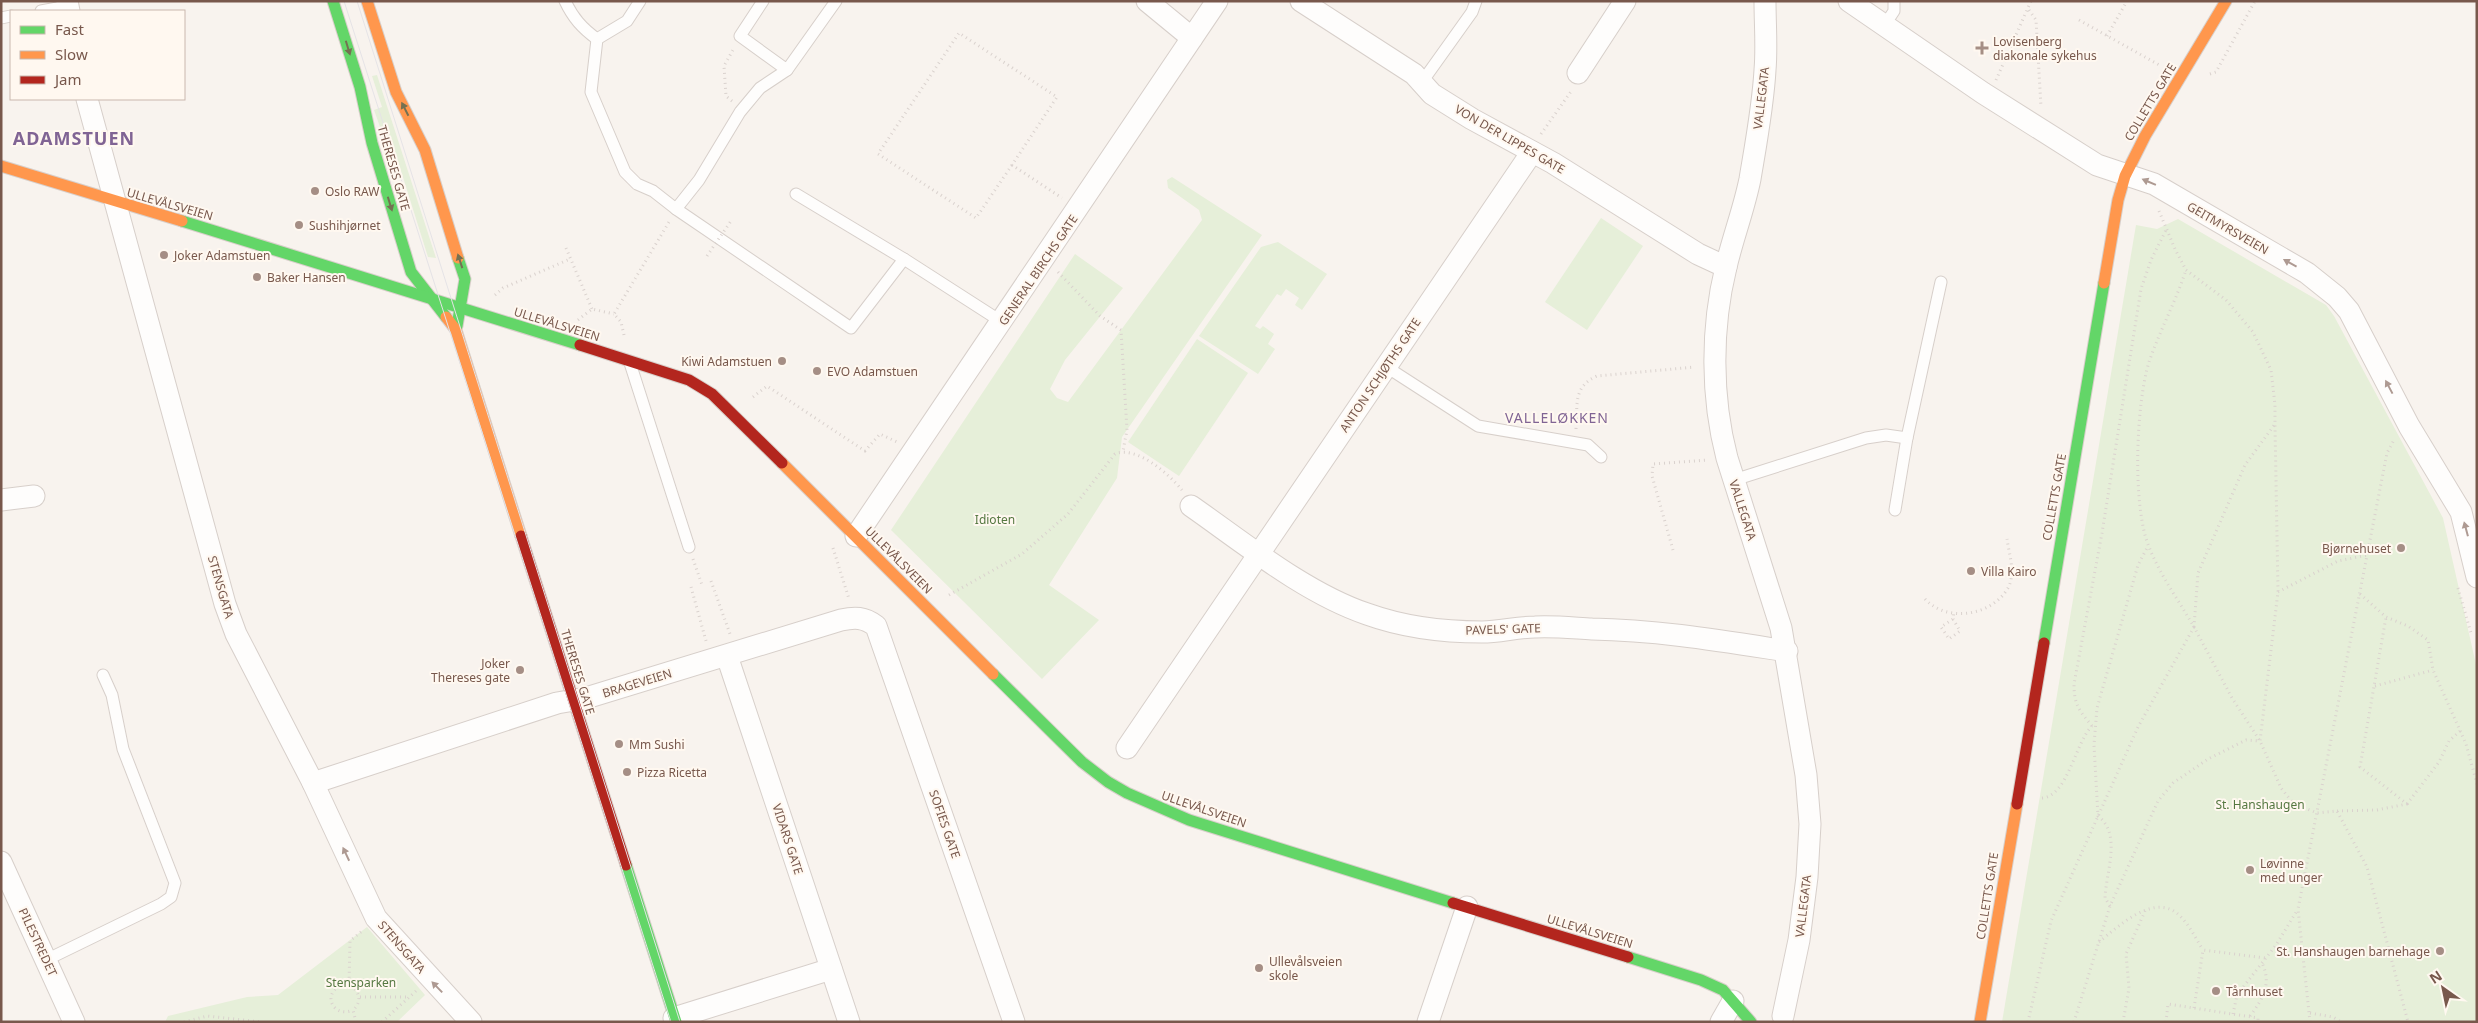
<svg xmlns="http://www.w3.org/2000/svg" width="2478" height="1023" viewBox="0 0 2478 1023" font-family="'Noto Sans',sans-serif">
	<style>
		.green { fill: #e6efd9 }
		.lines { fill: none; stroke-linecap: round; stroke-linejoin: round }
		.lane-casing { stroke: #d7cfca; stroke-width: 13 }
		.street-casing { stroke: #d7cfca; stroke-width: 23 }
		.fast-casing { stroke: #d8cfca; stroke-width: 13 }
		.slow-casing { stroke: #d8cfca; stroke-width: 13 }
		.jam-casing { stroke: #d8cfca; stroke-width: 13 }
		.path { stroke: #dad2ce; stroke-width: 3; stroke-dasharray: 1 4; stroke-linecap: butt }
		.lane { stroke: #fefdfc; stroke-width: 11 }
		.street { stroke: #fefdfc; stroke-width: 21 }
		.fast { stroke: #63d668; stroke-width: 11 }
		.slow { stroke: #ff974d; stroke-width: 11 }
		.jam { stroke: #b3261e; stroke-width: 11 }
		.tram { stroke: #e5e3e6; stroke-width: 1 }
		.path-bridge { stroke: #dad2ce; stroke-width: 3; stroke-dasharray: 1 4; stroke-linecap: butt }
		.oneway { fill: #747152 }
		.oneway2 { fill: #ae9a92 }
		.poi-dot { fill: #a58e85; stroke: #fff8f0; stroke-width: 2 }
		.labels { text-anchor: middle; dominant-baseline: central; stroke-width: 4; stroke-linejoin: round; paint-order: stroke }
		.poi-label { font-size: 12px; fill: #78584c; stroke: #fff8f0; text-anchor: start }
		.street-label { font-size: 12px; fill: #78584c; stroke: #fff8f0 }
		.park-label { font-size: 12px; fill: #557841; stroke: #fff8f0 }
		.neighbourhood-label { font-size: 14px; letter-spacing: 1px; fill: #806494; stroke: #fff8f0 }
		.district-label { font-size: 18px; font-weight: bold; letter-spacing: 1px; fill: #806494; stroke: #fff8f0 }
	</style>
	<rect width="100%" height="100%" fill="#f8f3ee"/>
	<g class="green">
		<path d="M377,75L436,258L428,257L391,139L385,141L374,110L382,107L372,76Z"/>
		<path d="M1172,177L1262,235L1122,437L1117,478L1049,585L1099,620L1042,679L891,530L1075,254L1123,288L1065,360L1050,389L1057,398L1068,402L1202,220L1199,210L1168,188L1167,180Z"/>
		<path d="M1601,218L1643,246L1587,330L1545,302Z"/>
		<path d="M2178,219L2326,305L2334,316L2443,518L2477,669V1022H2002L2136,225L2157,229Z"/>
		<path d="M1278,242L1327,274L1302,310L1295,305L1299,298L1286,289L1281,296L1277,294L1255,326L1260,329L1263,326L1274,334L1268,344L1275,349L1258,374L1199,336L1261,247Z"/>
		<path d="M1197,339L1248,373L1179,476L1128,442Z"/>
		<path d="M367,927L425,995L397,1022H165L168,1016L247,997L278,995Z"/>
	</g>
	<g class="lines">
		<defs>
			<g id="lane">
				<path d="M565,1C573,18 582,28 597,39L627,21L640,1"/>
				<path d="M763,1L740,36L787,70L836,1"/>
				<path d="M41,11L68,6"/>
				<path d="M1,18L11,16"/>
				<path d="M1884,26L1894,11V1"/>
				<path d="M597,39L591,92L625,172L637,184L653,191L676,209L699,180L740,112L760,88L787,70"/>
				<path d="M1422,82L1472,12L1476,1"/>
				<path d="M796,194L904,259"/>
				<path d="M676,209L851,328L904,259L1002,322"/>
				<path d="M630,363L689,547"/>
				<path d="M1385,366L1478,426L1588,445L1601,457"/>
				<path d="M1734,480L1866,438L1886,435L1907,438"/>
				<path d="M1895,510L1907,438L1941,282"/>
				<path d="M46,960L161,904L171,897L175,883L123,749L112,695L103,675"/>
			</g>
			<g id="street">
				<path d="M67,1L69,11"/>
				<path d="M1147,1L1192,38"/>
				<path d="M1301,1L1414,74L1432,94L1472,119L1553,163L1698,254L1726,267"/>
				<path d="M1765,1C1765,24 1767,47 1765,70C1763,106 1756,143 1750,179C1744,209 1733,237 1726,267C1711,328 1711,397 1727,458L1781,628L1806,775L1810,824L1807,877L1799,940L1783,1016"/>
				<path d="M1849,1L1983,93L2097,165L2154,184L2307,273L2337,297L2349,311L2409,426L2461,512L2477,577"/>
				<path d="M1578,73L1625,1"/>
				<path d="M87,99L225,604L236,634L313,783L376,918L471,1022"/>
				<path d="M1,500L34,496"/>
				<path d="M1191,506C1244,543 1305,593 1367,614C1403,627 1444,632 1482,632C1500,632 1517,627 1535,627C1554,626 1573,628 1592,629C1657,630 1722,641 1787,651"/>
				<path d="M856,536L1217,1"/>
				<path d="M727,656L849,1022"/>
				<path d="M1127,748L1532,152"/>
				<path d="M313,783L557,703L586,698L841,620C855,617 864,617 876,626L1014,1022"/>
				<path d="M1,862L74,1022"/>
				<path d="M674,1018L831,969"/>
				<path d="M1428,1022L1467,907"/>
				<path d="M1721,1022L1733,1001"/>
			</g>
			<g id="fast">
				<path d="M333,1L360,87L372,143L411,272L446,317"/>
				<path d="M182,221L580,345"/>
				<path d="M457,326L465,279L458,258"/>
				<path d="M2044,643L2104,283"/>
				<path d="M993,674L1082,762L1108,782L1127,793L1189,820L1453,903"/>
				<path d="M626,865L676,1022"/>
				<path d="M1628,957L1701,980L1723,990L1751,1022"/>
			</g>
			<g id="slow">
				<path d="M367,1L396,92L425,150L458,258"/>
				<path d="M1,166L182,221"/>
				<path d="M2104,283L2118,200L2125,176L2145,136L2226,1"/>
				<path d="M446,317L456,330L521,536"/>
				<path d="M782,463L993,674"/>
				<path d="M1980,1022L2017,804"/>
			</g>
			<g id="jam">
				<path d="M580,345L689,380L712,394L782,463"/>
				<path d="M521,536L626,865"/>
				<path d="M2017,804L2044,643"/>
				<path d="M1453,903L1628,957"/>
			</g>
		</defs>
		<use href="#lane" class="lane-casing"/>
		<use href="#street" class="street-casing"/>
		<use href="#fast" class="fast-casing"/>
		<use href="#slow" class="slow-casing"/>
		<use href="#jam" class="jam-casing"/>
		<g class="path">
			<path d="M2029,10L2036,20L2041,107"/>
			<path d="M2079,20L2161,66"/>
			<path d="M2107,36L2127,1"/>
			<path d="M2210,74L2216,72L2255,1"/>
			<path d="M1996,80L2031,1"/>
			<path d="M732,101L726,96L724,66L734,48"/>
			<path d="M1541,134L1572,90"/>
			<path d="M1012,165L976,218L878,154L959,33L1057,97L1012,165L1062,198"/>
			<path d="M2159,211L2175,249L2186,270"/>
			<path d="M566,248L592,309"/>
			<path d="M2186,270L2226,300L2253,332L2271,370L2275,405V424L2245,465L2198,573L2194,627C2179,601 2160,575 2149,547C2132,506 2136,404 2149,362C2160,330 2176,301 2186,270Z"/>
			<path d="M1058,272L1100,316L1121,330L1127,430L1123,451"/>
			<path d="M495,295L503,288L570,259"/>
			<path d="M578,320L592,309L614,314"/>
			<path d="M624,335L621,322L614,314L669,222"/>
			<path d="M753,397L767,386L865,451L880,434L897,442"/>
			<path d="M1576,429C1578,406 1572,387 1597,376L1695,367"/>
			<path d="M833,548L849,599"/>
			<path d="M1673,550L1652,476L1653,464L1708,460"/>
			<path d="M693,559L702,585"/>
			<path d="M711,581L730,634"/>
			<path d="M691,587L706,641"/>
			<path d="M2458,588L2471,633"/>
			<path d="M2278,592L2338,561L2368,555"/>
			<path d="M2360,594L2386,617L2408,626L2428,640L2433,670L2466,744L2477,784"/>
			<path d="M949,595L1022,554L1068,514L1115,454C1136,445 1169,474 1182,490"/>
			<path d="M1925,599C1947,623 1992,616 2008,588C2016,573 2009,554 2007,539"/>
			<path d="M1953,619L1960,631L1949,639L1941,627L1953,619L1954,612"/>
			<path d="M2375,686L2433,670"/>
			<path d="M2092,726C2079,710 2074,705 2074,684L2102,533L2141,289L2151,260L2166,230"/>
			<path d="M2042,798C2068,796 2075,743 2092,726"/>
			<path d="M2407,804L2439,762L2449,741L2460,731"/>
			<path d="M2337,811L2377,810L2407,804L2360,767L2386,617"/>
			<path d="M2110,906L2105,898C2106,872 2122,834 2098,816L2094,745L2097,708L2138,565L2148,546"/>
			<path d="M2099,942C2119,926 2156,890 2181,917C2190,926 2196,939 2203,950"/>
			<path d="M349,984C319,987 331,1020 353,1010"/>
			<path d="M360,997H409"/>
			<path d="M2194,1008L2203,950L2265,958"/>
			<path d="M2310,1013L2333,1017L2341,1022"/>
			<path d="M2233,1014L2237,995L2276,945L2298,909"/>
			<path d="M2250,1016C2263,999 2272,984 2262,963"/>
			<path d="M184,1022L207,1016L262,1022"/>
			<path d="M356,1022L353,1010C363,1001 359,991 349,984L350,941L362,931"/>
			<path d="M382,1022L416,991"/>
			<path d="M2028,1022L2051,921L2138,727L2194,627L2232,698L2260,741L2281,788L2293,803L2317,813L2337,811L2367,867L2408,1022"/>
			<path d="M2074,1022L2110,906L2158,801L2173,783L2208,759L2246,740L2260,741L2278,592L2275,425"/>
			<path d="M2123,1022L2129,988L2126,954L2145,911"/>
			<path d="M2166,1022L2168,1004L2258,1018V1022"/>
			<path d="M2310,1022L2298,909L2387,453L2394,440"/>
		</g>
		<use href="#lane" class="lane"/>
		<use href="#street" class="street"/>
		<use href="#fast" class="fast"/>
		<use href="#slow" class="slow"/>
		<use href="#jam" class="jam"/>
		<g class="tram">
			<path d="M344,1L671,1022"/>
			<path d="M357,1L680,1022"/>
		</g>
		<path class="path-bridge" d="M707,256L731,221"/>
	</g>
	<defs><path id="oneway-solid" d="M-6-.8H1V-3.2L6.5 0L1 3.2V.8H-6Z" transform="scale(1.25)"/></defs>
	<g class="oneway">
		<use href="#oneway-solid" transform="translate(348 48) rotate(73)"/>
		<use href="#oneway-solid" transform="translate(405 109) rotate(-117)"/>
		<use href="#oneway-solid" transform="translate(390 204) rotate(73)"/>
		<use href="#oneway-solid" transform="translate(460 261) rotate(-108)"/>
	</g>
	<g class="oneway2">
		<use href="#oneway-solid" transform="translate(2149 182) rotate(-157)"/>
		<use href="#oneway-solid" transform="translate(2290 263) rotate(-151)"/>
		<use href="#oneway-solid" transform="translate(2389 387) rotate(-118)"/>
		<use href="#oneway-solid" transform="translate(2466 529) rotate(-105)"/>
		<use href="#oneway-solid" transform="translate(346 854) rotate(-115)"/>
		<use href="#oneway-solid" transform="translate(437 987) rotate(-134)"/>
	</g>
	<g class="poi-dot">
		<path d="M1979.5 40.5h5v5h5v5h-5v5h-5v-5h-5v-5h5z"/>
		<circle cx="315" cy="191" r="5"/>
		<circle cx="299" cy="225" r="5"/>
		<circle cx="164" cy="255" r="5"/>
		<circle cx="257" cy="277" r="5"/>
		<circle cx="782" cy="361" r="5"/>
		<circle cx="817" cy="371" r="5"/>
		<circle cx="2401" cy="548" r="5"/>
		<circle cx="1971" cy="571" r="5"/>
		<circle cx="520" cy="670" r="5"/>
		<circle cx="619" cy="744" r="5"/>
		<circle cx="627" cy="772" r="5"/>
		<circle cx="2250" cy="870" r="5"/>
		<circle cx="2440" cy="951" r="5"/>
		<circle cx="1259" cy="968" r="5"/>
		<circle cx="2216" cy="991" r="5"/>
	</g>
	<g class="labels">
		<g class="poi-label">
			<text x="1993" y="41">Lovisenberg<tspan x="1993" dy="14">diakonale sykehus</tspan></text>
			<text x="325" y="191">Oslo RAW</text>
			<text x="309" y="225">Sushihjørnet</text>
			<text x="174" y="255">Joker Adamstuen</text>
			<text x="267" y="277">Baker Hansen</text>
			<text x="772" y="361" text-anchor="end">Kiwi Adamstuen</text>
			<text x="827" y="371">EVO Adamstuen</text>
			<text x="2391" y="548" text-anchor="end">Bjørnehuset</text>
			<text x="1981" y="571">Villa Kairo</text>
			<text x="510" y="663" text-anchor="end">Joker<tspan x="510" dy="14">Thereses gate</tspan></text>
			<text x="629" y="744">Mm Sushi</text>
			<text x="637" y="772">Pizza Ricetta</text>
			<text x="2260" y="863">Løvinne<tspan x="2260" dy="14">med unger</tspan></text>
			<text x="2430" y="951" text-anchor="end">St. Hanshaugen barnehage</text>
			<text x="1269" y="961">Ullevålsveien<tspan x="1269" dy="14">skole</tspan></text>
			<text x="2226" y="991">Tårnhuset</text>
		</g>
		<g class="street-label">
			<text transform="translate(1761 98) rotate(-83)">VALLEGATA</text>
			<text transform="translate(2150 102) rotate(-59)">COLLETTS GATE</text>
			<text transform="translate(1510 139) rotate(30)">VON DER LIPPES GATE</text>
			<text transform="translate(394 168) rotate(74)">THERESES GATE</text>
			<text transform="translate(170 204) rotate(16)">ULLEVÅLSVEIEN</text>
			<text transform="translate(2228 228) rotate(30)">GEITMYRSVEIEN</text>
			<text transform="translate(1038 270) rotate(-56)">GENERAL BIRCHS GATE</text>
			<text transform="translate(557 324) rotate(17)">ULLEVÅLSVEIEN</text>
			<text transform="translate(1380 375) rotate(-56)">ANTON SCHJØTHS GATE</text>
			<text transform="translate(2054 497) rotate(-80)">COLLETTS GATE</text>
			<text transform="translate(1743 510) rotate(72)">VALLEGATA</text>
			<text transform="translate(899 560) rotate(45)">ULLEVÅLSVEIEN</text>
			<text transform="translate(221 587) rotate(74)">STENSGATA</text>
			<text transform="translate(1503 629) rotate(-2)">PAVELS' GATE</text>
			<text transform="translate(578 672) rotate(73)">THERESES GATE</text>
			<text transform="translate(637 683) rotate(-17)">BRAGEVEIEN</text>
			<text transform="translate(1204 809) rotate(19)">ULLEVÅLSVEIEN</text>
			<text transform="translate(945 824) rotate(71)">SOFIES GATE</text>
			<text transform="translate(788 839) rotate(72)">VIDARS GATE</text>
			<text transform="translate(1987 896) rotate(-81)">COLLETTS GATE</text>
			<text transform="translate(1803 906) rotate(-83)">VALLEGATA</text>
			<text transform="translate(1590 931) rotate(17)">ULLEVÅLSVEIEN</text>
			<text transform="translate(38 942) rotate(65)">PILESTREDET</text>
			<text transform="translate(402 947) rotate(49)">STENSGATA</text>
		</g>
		<g class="park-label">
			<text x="995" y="519">Idioten</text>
			<text x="2260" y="804">St. Hanshaugen</text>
			<text x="361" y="982">Stensparken</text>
		</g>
		<g class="neighbourhood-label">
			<text x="1557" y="417">VALLELØKKEN</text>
		</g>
		<g class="district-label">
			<text x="74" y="138">ADAMSTUEN</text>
		</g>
	</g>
	<rect width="2478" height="1023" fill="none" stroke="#78584c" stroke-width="5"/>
	<rect x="10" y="10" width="175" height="90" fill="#fff8f0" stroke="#c9b8ae"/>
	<rect x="20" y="26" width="25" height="8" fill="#63d668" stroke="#c9b8ae"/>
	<text x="55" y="35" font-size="15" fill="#78584c">Fast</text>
	<rect x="20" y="51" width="25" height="8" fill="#ff974d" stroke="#c9b8ae"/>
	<text x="55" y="60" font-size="15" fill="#78584c">Slow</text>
	<rect x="20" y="76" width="25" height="8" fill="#b3261e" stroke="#c9b8ae"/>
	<text x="55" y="85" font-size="15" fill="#78584c">Jam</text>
	<g transform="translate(2443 988) rotate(327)" stroke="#fff8f0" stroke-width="4" paint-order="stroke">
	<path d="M0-4L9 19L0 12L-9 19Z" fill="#78584c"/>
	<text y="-8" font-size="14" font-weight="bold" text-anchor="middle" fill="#78584c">N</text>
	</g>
</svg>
